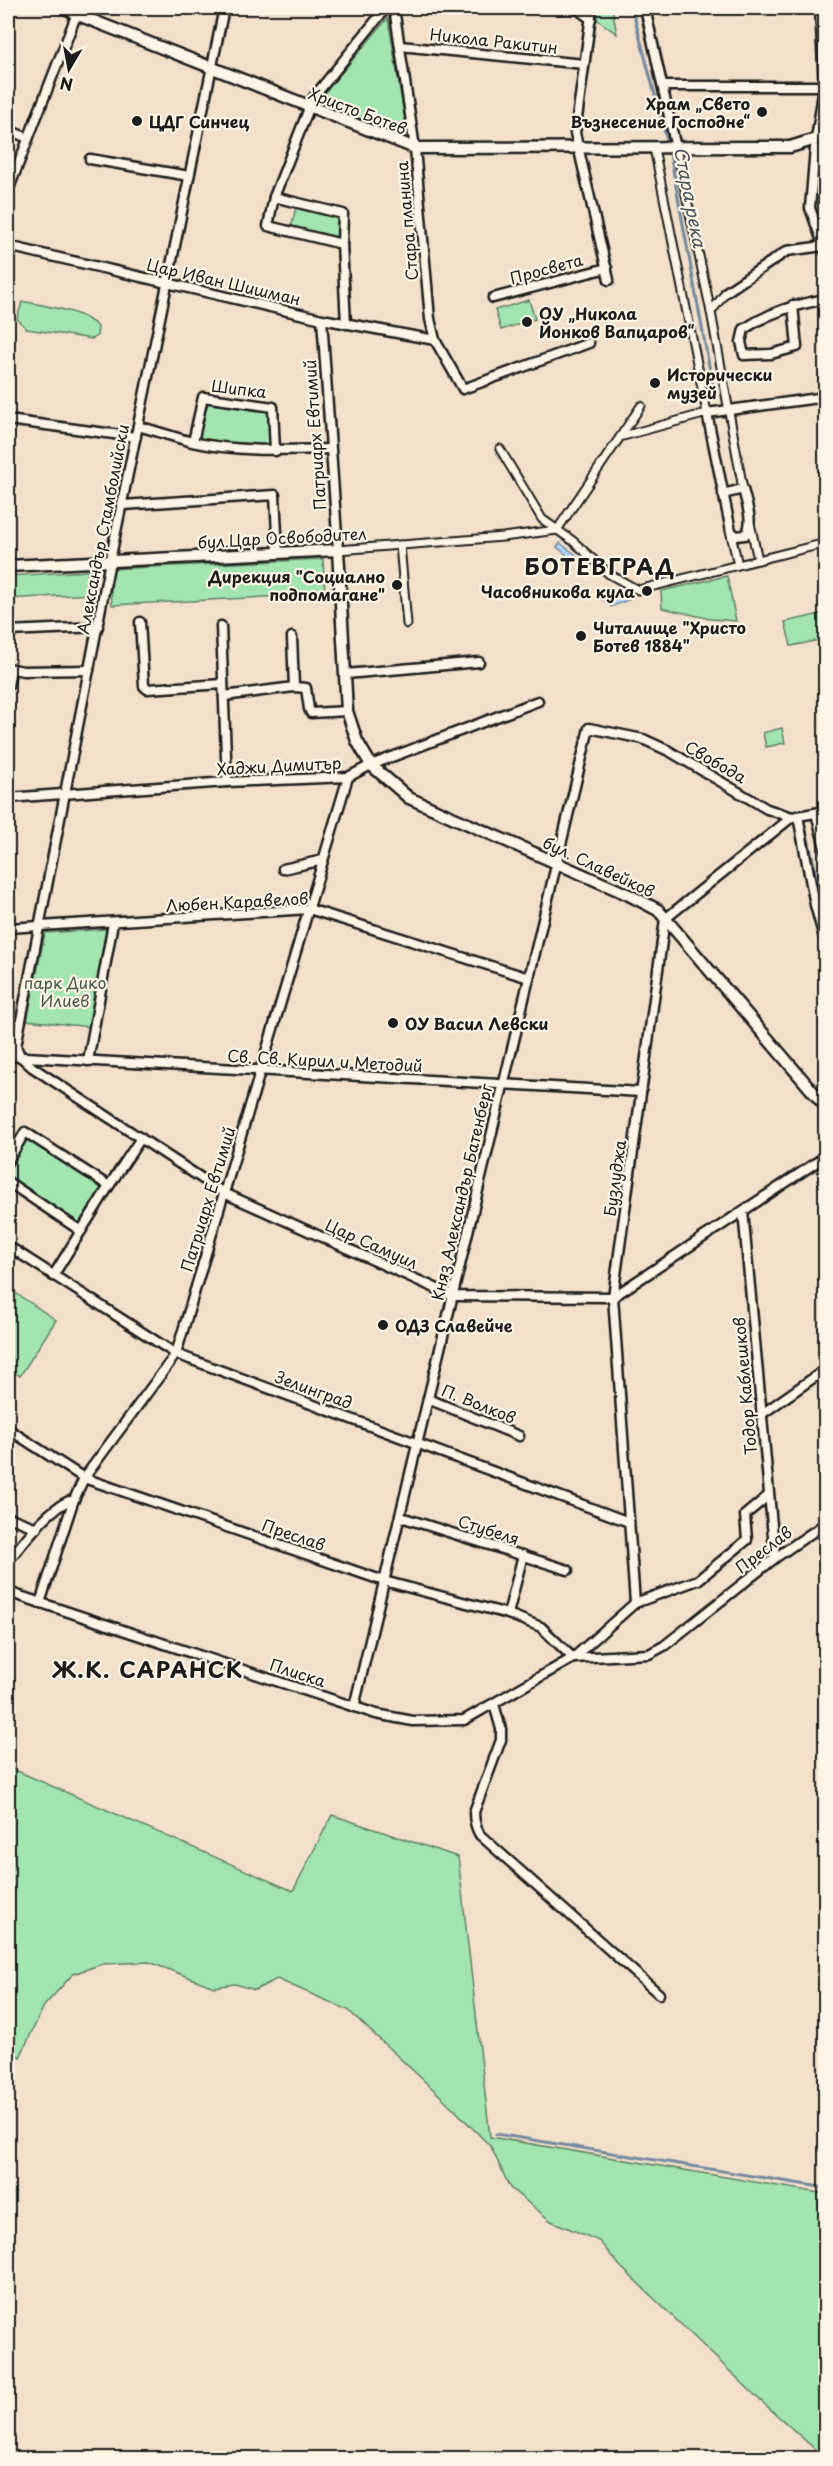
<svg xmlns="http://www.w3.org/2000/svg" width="833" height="2466" viewBox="0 0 833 2466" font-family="'Playpen Sans',sans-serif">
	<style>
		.green { fill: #a2e5b0; stroke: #5f8066; stroke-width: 1.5 }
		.water { fill: #aed3f7; stroke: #748a9f; stroke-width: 1.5 }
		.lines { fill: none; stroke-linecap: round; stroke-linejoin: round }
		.stream { stroke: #748a9f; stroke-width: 3 }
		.pedestrian-casing { stroke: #1c1c1c; stroke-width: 11 }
		.minor-casing { stroke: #1c1c1c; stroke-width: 13 }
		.tertiary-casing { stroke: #1c1c1c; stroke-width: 15 }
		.pedestrian { stroke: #fcf5e5; stroke-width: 7 }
		.minor { stroke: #fcf5e5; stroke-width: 8 }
		.tertiary { stroke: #fcf5e5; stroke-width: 10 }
		.poi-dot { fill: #1c1c1c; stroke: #fcf5e5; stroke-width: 2 }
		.labels { text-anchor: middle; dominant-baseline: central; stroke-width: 4.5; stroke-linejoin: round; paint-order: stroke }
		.street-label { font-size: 16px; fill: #1c1c1c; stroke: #fcf5e5 }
		.poi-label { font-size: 16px; font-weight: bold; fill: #1c1c1c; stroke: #fcf5e5; text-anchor: start }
		.park-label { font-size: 16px; fill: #445848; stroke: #fcf5e5 }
		.water-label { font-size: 18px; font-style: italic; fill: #48535e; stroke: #fcf5e5 }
		.district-label { font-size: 22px; font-weight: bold; letter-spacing: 1.5px; fill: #1c1c1c; stroke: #fcf5e5 }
	</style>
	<rect width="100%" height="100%" fill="#f2e0ca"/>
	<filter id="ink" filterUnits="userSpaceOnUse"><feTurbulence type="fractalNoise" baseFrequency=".0167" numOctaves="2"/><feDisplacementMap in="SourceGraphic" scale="12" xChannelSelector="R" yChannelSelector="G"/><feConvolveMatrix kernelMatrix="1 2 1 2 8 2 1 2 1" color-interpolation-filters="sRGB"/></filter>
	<g filter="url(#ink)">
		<g class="green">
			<path d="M596,8H612L617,34L595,18Z"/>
			<path d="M388,18L408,139L316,103Z"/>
			<path d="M296,207L339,217V239L291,228Z"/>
			<path d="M529,300L535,319L501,330L495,310Z"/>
			<path d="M22,302H27C49,307 82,310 98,327L97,336L92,339L27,329L17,319Z"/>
			<path d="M204,401L271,410L273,448L196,439Z"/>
			<path d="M323,559L325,594L112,605L110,569Z"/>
			<path d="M88,571L90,594L8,599V576Z"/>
			<path d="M727,576L736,621L711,619L662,608L661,591Z"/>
			<path d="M825,613V639L791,646L785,622Z"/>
			<path d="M782,728L785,743L766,747L763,733Z"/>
			<path d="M107,929L90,1027L27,1020L45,933Z"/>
			<path d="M28,1138L103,1188L79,1223L8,1175V1168Z"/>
			<path d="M8,1288L56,1320L20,1376L8,1368Z"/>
			<path d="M8,1767L293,1891L332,1815L458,1857L490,2137L825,2194V2458L760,2400L620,2266L599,2241L551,2221L510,2188L491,2147L449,2104L348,2010L277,1979L255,1990L235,1984L214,1987L149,1962L102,1964L73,1974L44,2006L20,2057L8,2048Z"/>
		</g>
		<g class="water">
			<path d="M560,543L576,555L567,566L563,562L568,556L557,547Z"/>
			<path d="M602,588L612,596L626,590L630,599L611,607L597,595Z"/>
		</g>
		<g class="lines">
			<g class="stream">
				<path d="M632,8L669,148L714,393"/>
				<path d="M805,826L826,915"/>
				<path d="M496,2134L826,2188"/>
			</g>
			<defs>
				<g id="pedestrian">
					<path d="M676,148L711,312L743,489"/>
					<path d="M711,312L726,292"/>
					<path d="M623,436L707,413L654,148"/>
					<path d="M500,449L542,519L573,541L609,574L638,590L826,543"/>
					<path d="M750,523L758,560"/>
					<path d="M557,530L641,406"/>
					<path d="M730,530L738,565"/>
					<path d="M400,545L407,624"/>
					<path d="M338,550L503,537L557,530"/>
				</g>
				<g id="minor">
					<path d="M224,8L110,561L16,1046L20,1056L32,1067L224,1193L453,1296L613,1297L826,1156"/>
					<path d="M394,8L415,148L430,319L435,340L463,389L589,343"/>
					<path d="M576,8L591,19"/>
					<path d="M592,8L575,133L609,280"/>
					<path d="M645,8L676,148"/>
					<path d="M400,46L584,64"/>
					<path d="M663,86H826"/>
					<path d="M8,130L28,138"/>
					<path d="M816,139L824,87L820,8"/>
					<path d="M815,148L810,208L826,253"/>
					<path d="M90,159L189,176"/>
					<path d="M8,191L79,8"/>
					<path d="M274,197L343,214L342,244L346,324"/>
					<path d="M342,244L268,226L274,197L313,98L386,8"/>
					<path d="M8,246L322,319L435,340"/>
					<path d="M726,292L787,251L823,246"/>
					<path d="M493,298L607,268"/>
					<path d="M793,305L797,347L771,354L744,355L741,342L744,329C770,312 794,305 826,299"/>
					<path d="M322,319L338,550"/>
					<path d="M8,420L136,437"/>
					<path d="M138,426C156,431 174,437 192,442C237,452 284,450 330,449"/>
					<path d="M193,442L203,397L273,407L275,451"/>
					<path d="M723,494L743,489C746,503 755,524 745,535L736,536L731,531L707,413L826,397"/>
					<path d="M123,505L275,495L278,553"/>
					<path d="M140,622L144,686L147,689L223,684"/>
					<path d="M221,626L227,782"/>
					<path d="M8,631L98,627"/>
					<path d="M8,668L23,671L89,670"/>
					<path d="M346,674L479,662"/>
					<path d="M8,686L11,669"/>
					<path d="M294,687L306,688L309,709L311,713L347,711"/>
					<path d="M224,696L294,687L292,637"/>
					<path d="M8,798L227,782L348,777L371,765L538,701"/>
					<path d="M816,813L826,852"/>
					<path d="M798,816L815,905L826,945"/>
					<path d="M283,869L323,860"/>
					<path d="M8,928L309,909L529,978"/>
					<path d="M8,1056L641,1092"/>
					<path d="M88,1061L113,923"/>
					<path d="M8,1161L25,1132L109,1186L53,1276"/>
					<path d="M8,1182L81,1231"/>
					<path d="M109,1186L141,1138"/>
					<path d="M743,1211L775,1558"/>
					<path d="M8,1246L176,1354L629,1522"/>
					<path d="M428,1399L519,1436"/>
					<path d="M762,1414L826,1369"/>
					<path d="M8,1429L84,1478L384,1581L508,1614L541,1627L573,1658"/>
					<path d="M8,1517L37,1528"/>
					<path d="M401,1517L568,1570"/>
					<path d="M8,1561C23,1543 48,1509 69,1501L73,1502"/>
					<path d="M8,1592L376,1714L413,1721L464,1720L573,1658L635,1603L698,1580L747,1540L745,1515L769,1495"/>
					<path d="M40,1603L73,1502L84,1478L176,1354L348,777"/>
					<path d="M635,1603L613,1297L665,919L792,817"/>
					<path d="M508,1614L523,1555"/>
					<path d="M573,1658L649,1654L664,1646L775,1558L826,1523"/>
					<path d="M494,1704L501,1729V1740L474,1812C474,1821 475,1827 480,1835L659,1994"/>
					<path d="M354,1707L589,728L643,739L669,751L767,809L792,817L826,811"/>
				</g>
				<g id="tertiary">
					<path d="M66,8L76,14L415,148L790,147L826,136"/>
					<path d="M8,566L338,550L347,711L357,741L371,765L409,798L629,895L658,910L826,1107"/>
				</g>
			</defs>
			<use href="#pedestrian" class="pedestrian-casing"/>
			<use href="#minor" class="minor-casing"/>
			<use href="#tertiary" class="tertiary-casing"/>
			<use href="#pedestrian" class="pedestrian"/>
			<use href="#minor" class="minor"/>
			<use href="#tertiary" class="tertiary"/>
		</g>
	</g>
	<g class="poi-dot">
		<circle cx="762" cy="112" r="6"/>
		<circle cx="137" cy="121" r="6"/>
		<circle cx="527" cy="322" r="6"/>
		<circle cx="655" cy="383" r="6"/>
		<circle cx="397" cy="585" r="6"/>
		<circle cx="647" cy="591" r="6"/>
		<circle cx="581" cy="636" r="6"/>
		<circle cx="393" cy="1023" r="6"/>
		<circle cx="383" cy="1325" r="6"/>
	</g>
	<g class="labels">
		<g class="street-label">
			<text transform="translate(494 40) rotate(6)">Никола Ракитин</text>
			<text transform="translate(358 110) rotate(21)">Христо Ботев</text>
			<text transform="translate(406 221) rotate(-95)">Стара планина</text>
			<text transform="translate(546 268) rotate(-15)">Просвета</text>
			<text transform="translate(224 281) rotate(13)">Цар Иван Шишман</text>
			<text transform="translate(239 388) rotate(7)">Шипка</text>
			<text transform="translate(314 435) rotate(-94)">Патриарх Евтимий</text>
			<text transform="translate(102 529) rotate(-79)">Александър Стамболийски</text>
			<text transform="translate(282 537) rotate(-3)">бул.Цар Освободител</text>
			<text transform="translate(716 761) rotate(30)">Свобода</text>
			<text transform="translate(279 765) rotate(-3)">Хаджи Димитър</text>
			<text transform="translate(599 866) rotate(25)">бул. Славейков</text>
			<text transform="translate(237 901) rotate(-3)">Любен Каравелов</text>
			<text transform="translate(325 1060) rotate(3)">Св. Св. Кирил и Методий</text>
			<text transform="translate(614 1178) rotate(-82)">Бузлуджа</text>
			<text transform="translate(461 1192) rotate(-77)">Княз Александър Батенберг</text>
			<text transform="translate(207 1199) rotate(-73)">Патриарх Евтимий</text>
			<text transform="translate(372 1243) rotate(24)">Цар Самуил</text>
			<text transform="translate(744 1386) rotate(-95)">Тодор Каблешков</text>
			<text transform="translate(314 1389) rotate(20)">Зелинград</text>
			<text transform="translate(479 1403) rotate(22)">П. Волков</text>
			<text transform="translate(489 1529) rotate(18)">Стубеля</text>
			<text transform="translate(294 1534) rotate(19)">Преслав</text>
			<text transform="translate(763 1549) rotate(-37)">Преслав</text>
			<text transform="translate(298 1672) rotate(18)">Плиска</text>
		</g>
		<g class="poi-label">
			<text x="750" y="103" text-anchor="end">Храм „Свето<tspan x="750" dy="18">Възнесение Господне“</tspan></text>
			<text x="149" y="121">ЦДГ Синчец</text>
			<text x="539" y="313">ОУ „Никола<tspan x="539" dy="18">Йонков Вапцаров“</tspan></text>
			<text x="667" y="374">Исторически<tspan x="667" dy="18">музей</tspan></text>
			<text x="385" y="576" text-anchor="end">Дирекция "Социално<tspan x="385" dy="18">подпомагане"</tspan></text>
			<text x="635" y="591" text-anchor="end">Часовникова кула</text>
			<text x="593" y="627">Читалище "Христо<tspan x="593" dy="18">Ботев 1884"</tspan></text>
			<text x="405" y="1023">ОУ Васил Левски</text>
			<text x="395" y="1325">ОДЗ Славейче</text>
		</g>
		<g class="park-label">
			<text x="65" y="982">парк Дико<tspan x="65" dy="18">Илиев</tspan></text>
		</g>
		<g class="water-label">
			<text transform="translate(691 197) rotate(79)">Стара река</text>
		</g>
		<g class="district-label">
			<text x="600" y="565">БОТЕВГРАД</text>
			<text x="148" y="1668">Ж.К. САРАНСК</text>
		</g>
	</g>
	<rect width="833" height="2466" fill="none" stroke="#fcf5e5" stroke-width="30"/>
	<rect x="15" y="15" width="803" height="2436" fill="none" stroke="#1c1c1c" stroke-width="2" filter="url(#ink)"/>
	<g transform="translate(69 69) rotate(190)" stroke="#fcf5e5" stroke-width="4.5" paint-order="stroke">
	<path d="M0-4.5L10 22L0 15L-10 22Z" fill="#1c1c1c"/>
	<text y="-9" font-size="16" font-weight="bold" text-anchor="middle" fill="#1c1c1c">N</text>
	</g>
</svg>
